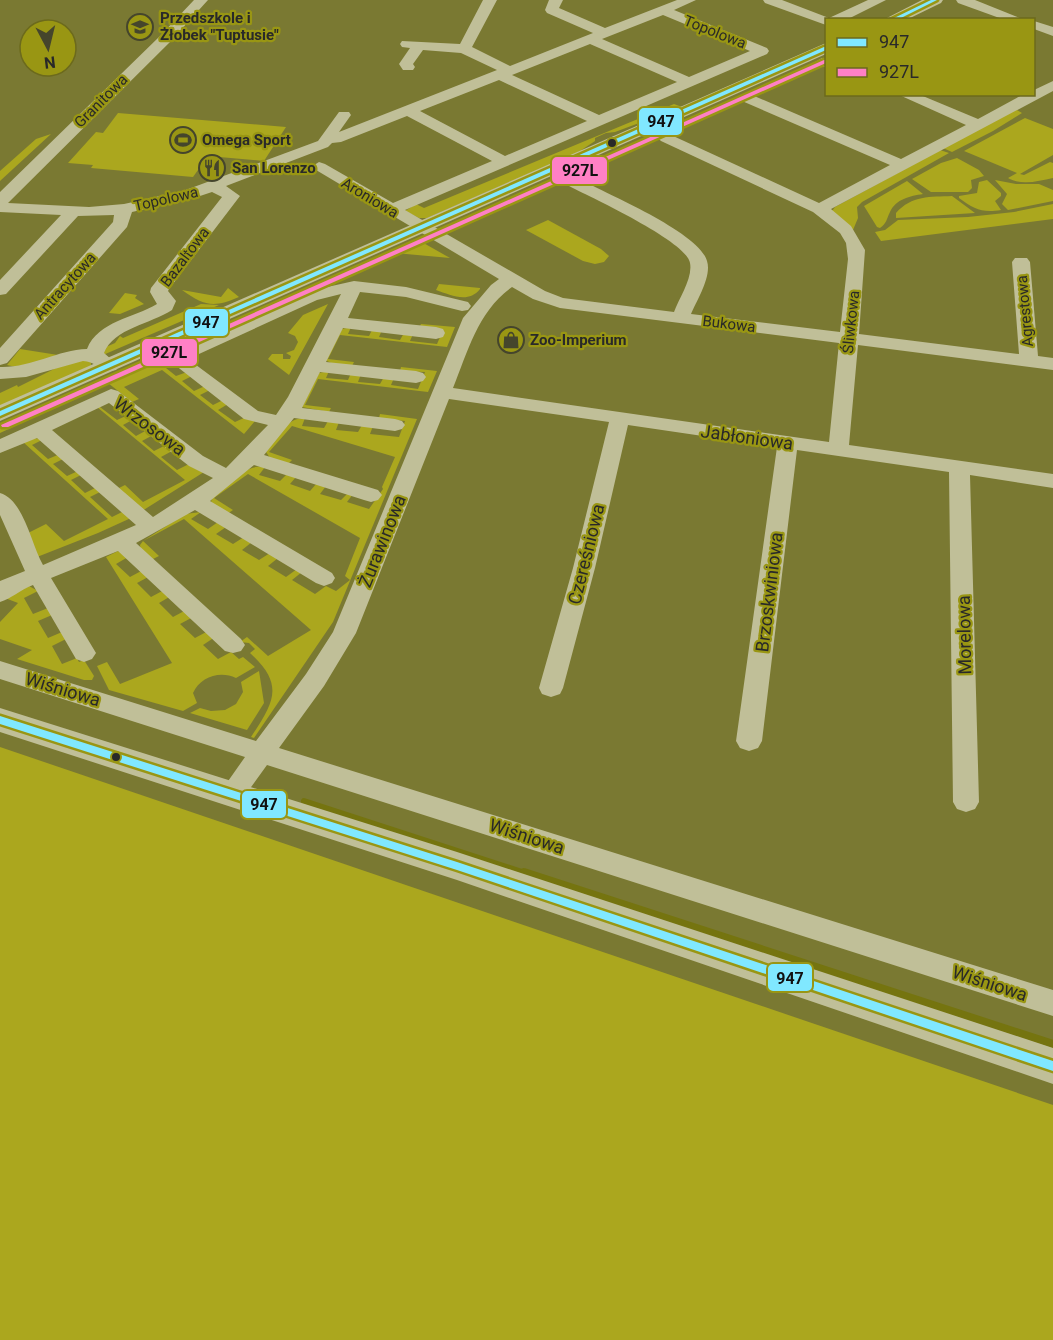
<svg xmlns="http://www.w3.org/2000/svg" width="1053" height="1340" viewBox="0 0 1053 1340" font-family="Roboto,sans-serif">
	<style>
		.green { fill: #aba71e }
		.lines { fill: none; stroke-linecap: round; stroke-linejoin: round }
		.stream-far1 { stroke: #75740f; stroke-width: 6 }
		.stream { stroke: #75740f; stroke-width: 8 }
		.minor { fill: #c0bf98; fill-rule: evenodd }
		.tertiary { fill: #c0bf98; fill-rule: evenodd }
		.bus-1-casing { stroke: #999613; stroke-width: 5 }
		.bus-2-casing { stroke: #999613; stroke-width: 5 }
		.bus-1 { fill: #80e8ff; fill-rule: evenodd }
		.bus-2 { fill: #ff80c5; fill-rule: evenodd }
		.bus-dot { fill: #292929; stroke: #999613; stroke-width: 2 }
		.labels { text-anchor: middle; dominant-baseline: central; stroke-width: 4.5; stroke-linejoin: round; paint-order: stroke }
		.far-poi-label { font-size: 15px; font-weight: bold; fill: #292929; stroke: #999613; text-anchor: start }
		.far-street-label { font-size: 15px; fill: #292929; stroke: #999613 }
		.street-label { font-size: 18px; fill: #292929; stroke: #999613 }
		.line-badge { stroke: #999613; stroke-width: 2 }
		.pale-badge-label { font-size: 16px; text-anchor: middle; font-weight: bold; fill: #111 }
	</style>
	<rect width="100%" height="100%" fill="#7a7932"/>
	<g class="green">
		<path d="M674,104L682,107L615,132L606,133L595,138V141L577,153L427,218H419L405,211L416,204L424,208Z"/>
		<path d="M1015,109L1022,113L993,131L952,152L943,148Z"/>
		<path d="M118,113L286,127L264,161L208,156L193,177L91,168L93,165L68,163L96,132L103,133Z"/>
		<path d="M1025,118L1053,129V155L1020,174L1024,175L1050,162L1053,163V178C1038,181 1022,186 1008,178L1017,173L964,151Z"/>
		<path d="M51,134L0,181V171L36,139Z"/>
		<path d="M940,150L949,153L862,202L857,207L858,218L853,230L832,211L835,207Z"/>
		<path d="M957,158L979,170L984,176L971,180L972,188L968,192H931L912,179L941,163Z"/>
		<path d="M987,180L1001,193V196L995,201L1001,210C982,213 974,209 959,198V196L977,193L979,182Z"/>
		<path d="M995,180L1016,184H1039L1053,190V201L1008,210L1002,204L1007,194Z"/>
		<path d="M907,181L923,194C910,196 896,199 890,212C886,220 887,223 880,228L877,227L864,206Z"/>
		<path d="M952,196L975,213L896,218V213C912,195 930,197 952,196Z"/>
		<path d="M1053,204V219L881,241L875,232L885,230L898,220L968,217L1014,212Z"/>
		<path d="M548,220L601,249L609,256L604,262L595,264L583,261L526,230Z"/>
		<path d="M420,241L450,258L395,253Z"/>
		<path d="M340,274L335,281L336,284L315,288L168,357L171,360L161,364L176,376L187,372L192,376L182,381L194,391L205,386L210,390L200,395L213,405L223,400L228,404L218,410L235,422L246,417L255,421L244,434L162,370L124,387L139,399L132,402L108,383L0,433V427Z"/>
		<path d="M439,284L480,288V289C468,304 451,295 436,290Z"/>
		<path d="M228,288L239,297C214,308 204,306 182,290L221,297Z"/>
		<path d="M125,293L137,295L135,298L144,304L120,314L109,313Z"/>
		<path d="M201,304L219,305L103,355L106,347L115,343L120,336L123,338Z"/>
		<path d="M328,304L289,375L268,359L272,354H283V359H290L291,356L286,353L294,350L298,342L295,336L288,333L303,315Z"/>
		<path d="M421,324L455,327L447,347L340,335L328,359L354,362L352,366L331,363L325,360L342,329L351,327L348,334L369,336L372,330H382L379,337L400,340L404,333L413,334L410,341L437,344L440,337L419,328Z"/>
		<path d="M20,349L58,355L20,368L7,365Z"/>
		<path d="M85,360L91,362V367L0,409V393L17,385L18,387L60,366Z"/>
		<path d="M401,367L437,371L428,392L318,379L305,405L331,408L329,412L302,407L319,373L329,371L326,378L348,380L351,373L361,374L358,382L380,384L384,377L394,378L391,385L418,389L425,372L400,371Z"/>
		<path d="M97,407H100L117,420L128,415L134,419L123,425L136,436L147,430L153,435L142,441L154,451L166,445L172,451L161,457L177,470L189,464L204,472L142,511L117,489L125,485L143,502L185,480Z"/>
		<path d="M380,414L417,419L333,622L254,738L251,737C274,702 285,685 250,653L255,649L249,643L240,642L247,637L268,656L311,630L184,519L143,541L159,556L151,560L141,551L140,545L143,541L185,514L201,512L191,519L208,529L218,522L226,527L216,534L233,544L244,537L252,542L242,550L259,560L270,553L278,558L268,566L286,577L297,569L302,572L292,580L315,594L326,586L336,591L350,580L345,576L360,538L248,474L214,498L233,510L227,514L214,506L211,501L213,498C228,486 245,463 265,467L259,475L280,481L287,474L296,477L290,484L310,491L317,483L326,486L320,494L341,500L348,493L353,494L347,502L369,509L383,489L382,487L395,457L292,426L269,452L292,460L288,464L270,458L266,452C277,438 286,417 305,418L302,426L324,428L328,421L339,422L336,430L358,432L362,425L373,426L370,434L399,437L405,421L379,418Z"/>
		<path d="M33,438L44,439L32,445L48,459L60,454L65,458L53,464L67,476L78,471L83,474L71,480L85,493L97,487L102,491L90,497L112,517L124,511L131,518L98,533L37,557L26,534L46,524L64,541L108,519L23,442Z"/>
		<path d="M118,551L128,557L116,564L130,577L143,570L150,576L137,583L151,597L164,590L171,596L159,603L173,617L186,610L193,617L180,624L195,638L208,631L215,637L203,645L218,659L231,652L239,659L243,657L255,667L236,678C220,670 200,677 193,693L197,703L183,711L109,690L97,666L107,662L120,684L172,663L106,557Z"/>
		<path d="M29,586L38,591L24,598L33,614L48,608L52,615L38,621L48,638L62,632L66,639L52,646L62,664L77,658L79,662L84,660L94,676L92,680H84L17,659L32,650L0,639V622L18,603L5,598Z"/>
		<path d="M259,671L264,703L247,730L190,713L200,708L211,711L225,710L236,704L243,692L241,682Z"/>
		<path d="M0,747L1053,1105V1340H0Z"/>
	</g>
	<g class="lines">
		<path class="stream-far1" d="M304,801L528,874"/>
		<path class="stream" d="M524,872L1053,1044"/>
		<g class="minor">
			<path d="M194,0H208L169,43L8,203L89,207L124,204L183,191L318,141L339,112H349L351,115L339,132L497,70L461,53L423,50L413,64L415,67L413,70H403L399,64L410,48L402,47L400,44L402,41L460,44L483,0H497L472,47L510,66L593,33L547,13L545,10L549,0H563L559,8L605,28L677,0H696L674,10L767,48L769,51L767,54L405,210L545,291L563,298L674,312C679,298 693,278 690,263C687,241 588,196 565,184L563,181L565,178H577C605,193 699,232 707,261C712,276 697,300 691,314L840,332L848,259L846,243L840,233L813,212L661,141L658,138L661,135H671L819,203L890,165L742,101L740,98L742,95H752L901,159L966,125L897,94H918L978,119L1024,94H1034V90L1053,81V91L831,209L851,226L865,250L859,334L1019,354L1012,262L1015,258H1027L1030,262L1038,356L1053,358V370L858,345L849,445L1053,474V488L970,475L979,802L975,809L966,812L957,809L953,802L949,472L797,450L762,741L758,748L749,751L740,748L736,741L777,447L628,425L595,568L563,688L560,694L551,697L542,694L539,688L573,568L609,422L449,399L356,633L324,686L279,748L1053,990V1016L267,765L241,801L232,804L223,801L219,794L245,757L0,679V661L256,741L306,674L333,632L463,318L491,285L499,279L311,167L319,162L325,164L393,203L492,161L407,116L341,142L332,143L328,147L226,186L240,196L169,289L168,291L176,301L172,310C151,324 114,328 104,353L119,366L116,370C101,374 96,361 83,361L26,377L0,379V367C31,368 57,350 87,349C98,321 134,318 157,304L150,292L151,288L222,197L212,192L194,198L132,212L127,227L7,363L0,365V348L113,222L114,215L78,216L6,294L0,295V280L61,215L0,212V192L159,37ZM663,15L750,51L689,77L602,39ZM590,44L677,82L599,115L512,75ZM499,80L587,121L505,156L420,111ZM512,287L533,299L560,308L839,343L829,442L453,388C468,351 478,311 512,287Z"/>
			<path d="M763,0H782L829,18L868,0H886L846,20H826V25L765,3Z"/>
			<path d="M956,0H975L1025,20H1005L958,3Z"/>
			<path d="M1034,21L1053,27V36L1034,29Z"/>
			<path d="M822,58L826,59V67L817,65L815,62Z"/>
			<path d="M354,281L406,287L468,302L471,306L468,310L462,311L406,297L360,292L348,318L436,327L443,329L445,333L443,337L436,339L343,328L326,362L416,371L423,373L426,377L423,381L416,383L320,372L302,408L395,419L402,421L405,425L402,429L395,431L294,418L264,455L378,490L382,495L378,500L371,502L364,500L254,465L210,501L332,573L335,578L332,583L324,586L316,583L195,510L136,543L241,639L245,645L241,651L233,653L225,651L118,551L51,578L96,653L92,659L84,662L76,659L33,585C20,590 11,599 0,602V581L25,571L0,515V493C24,500 31,544 43,565L136,525L37,438L0,453V439L111,389L118,391L203,456L226,468L268,425L244,419L166,358L168,354L305,292ZM341,294L288,397L276,415L258,411L188,359L317,300ZM109,403L189,466L213,478L153,517L52,430Z"/>
		</g>
		<g class="tertiary">
			<path d="M922,0H943L941,3L906,20H883Z"/>
			<path d="M826,43V54L0,421V405Z"/>
			<path d="M0,708L457,852L1053,1048V1084L457,880L0,732Z"/>
		</g>
		<defs>
			<g id="bus-1">
				<path d="M931,0H937L897,20H890Z"/>
				<path d="M824,47H826V50L0,416V411Z"/>
				<path d="M0,716L457,862L1053,1061V1071L457,870L0,724Z"/>
			</g>
			<path id="bus-2" d="M824,60H826V63L8,427H2L1,425Z"/>
		</defs>
		<use href="#bus-1" class="bus-1-casing"/>
		<use href="#bus-2" class="bus-2-casing"/>
		<use href="#bus-1" class="bus-1"/>
		<use href="#bus-2" class="bus-2"/>
	</g>
	<defs>
		<symbol id="school-ring" viewBox="-11 -11 22 22"><circle r="9.5" fill="#999613" stroke="#45452c" stroke-width="1.5"/><path d="M0-5L7-2L0 1L-7-2ZM-4 1L0 2.5L4 1V4Q0 6-4 4Z" fill="#45452c"/></symbol>
		<symbol id="stadium-ring" viewBox="-11 -11 22 22"><circle r="9.5" fill="#999613" stroke="#45452c" stroke-width="1.5"/><path d="M0-5a6.5 5 0 1 0 0 10a6.5 5 0 1 0 0-10ZM-3.5-1.8h7v3.6h-7Z" fill="#45452c"/></symbol>
		<symbol id="restaurant-ring" viewBox="-11 -11 22 22"><circle r="9.5" fill="#999613" stroke="#45452c" stroke-width="1.5"/><path d="M-5-6h1v4h1v-4h1v4h1v-4h1v5L-1.5 .5V6h-2V.5L-5-1ZM5-6V6H3V1.5H1.5Q1.5-4 5-6Z" fill="#45452c"/></symbol>
		<symbol id="shop-ring" viewBox="-11 -11 22 22"><circle r="9.5" fill="#999613" stroke="#45452c" stroke-width="1.5"/><path d="M-5-2.5h2.3a2.7 3.5 0 0 1 5.4 0H5L5.5 6h-11ZM-1.5-2.5h3a1.5 2.3 0 0 0-3 0Z" fill="#45452c"/></symbol>
	</defs>
	<g fill-rule="evenodd">
		<use href="#school-ring" x="125" y="12" width="30" height="30"/>
		<use href="#stadium-ring" x="168" y="125" width="30" height="30"/>
		<use href="#restaurant-ring" x="197" y="153" width="30" height="30"/>
		<use href="#shop-ring" x="496" y="325" width="30" height="30"/>
	</g>
	<g class="bus-dot">
		<circle cx="612" cy="143" r="5"/>
		<circle cx="116" cy="757" r="5"/>
	</g>
	<g class="labels">
		<g class="far-poi-label">
			<text x="160" y="18">Przedszkole i<tspan x="160" dy="17">Żłobek "Tuptusie"</tspan></text>
			<text x="202" y="140">Omega Sport</text>
			<text x="232" y="168">San Lorenzo</text>
			<text x="530" y="340">Zoo-Imperium</text>
		</g>
		<g class="far-street-label">
			<text transform="translate(715 32) rotate(22)">Topolowa</text>
			<text transform="translate(101 101) rotate(-45)">Granitowa</text>
			<text transform="translate(370 198) rotate(31)">Aroniowa</text>
			<text transform="translate(166 199) rotate(-13)">Topolowa</text>
			<text transform="translate(185 257) rotate(-53)">Bazaltowa</text>
			<text transform="translate(65 286) rotate(-48)">Antracytowa</text>
			<text transform="translate(1025 311) rotate(-95)">Agrestowa</text>
			<text transform="translate(851 322) rotate(-84)">Śliwkowa</text>
			<text transform="translate(729 324) rotate(7)">Bukowa</text>
		</g>
		<g class="street-label">
			<text transform="translate(150 426) rotate(37)">Wrzosowa</text>
			<text transform="translate(747 437) rotate(8)">Jabłoniowa</text>
			<text transform="translate(382 541) rotate(-68)">Żurawinowa</text>
			<text transform="translate(586 554) rotate(-76)">Czereśniowa</text>
			<text transform="translate(769 592) rotate(-83)">Brzoskwiniowa</text>
			<text transform="translate(964 635) rotate(-91)">Morelowa</text>
			<text transform="translate(63 689) rotate(17)">Wiśniowa</text>
			<text transform="translate(527 836) rotate(18)">Wiśniowa</text>
			<text transform="translate(990 983) rotate(18)">Wiśniowa</text>
		</g>
	</g>
	<g class="line-badge">
		<rect x="638" y="107" width="45" height="29" rx="6" fill="#80e8ff"/>
		<rect x="551" y="156" width="57" height="29" rx="6" fill="#ff80c5"/>
		<rect x="184" y="308" width="45" height="29" rx="6" fill="#80e8ff"/>
		<rect x="141" y="338" width="57" height="29" rx="6" fill="#ff80c5"/>
		<rect x="241" y="790" width="46" height="29" rx="6" fill="#80e8ff"/>
		<rect x="767" y="963" width="46" height="29" rx="6" fill="#80e8ff"/>
	</g>
	<g class="pale-badge-label">
		<text x="661" y="127">947</text>
		<text x="580" y="176">927L</text>
		<text x="206" y="328">947</text>
		<text x="169" y="358">927L</text>
		<text x="264" y="810">947</text>
		<text x="790" y="984">947</text>
	</g>
	<rect x="825" y="18" width="210" height="78" fill="#999613" stroke="#6c6a1c" stroke-width="1.5"/>
	<rect x="837" y="38" width="30" height="9" fill="#80e8ff" stroke="#6c6a1c" stroke-width="1.5"/>
	<text x="879" y="48" font-size="18" fill="#292929">947</text>
	<rect x="837" y="68" width="30" height="9" fill="#ff80c5" stroke="#6c6a1c" stroke-width="1.5"/>
	<text x="879" y="78" font-size="18" fill="#292929">927L</text>
	<g transform="translate(48 48) rotate(173)"><circle r="28" fill="#999613" stroke="#6c6a1c" stroke-width="1.5"/>
	<path d="M0-4.5L10 22L0 15L-10 22Z" fill="#45452c"/>
	<text y="-9" font-size="16" font-weight="bold" text-anchor="middle" fill="#292929">N</text>
	</g>
</svg>
